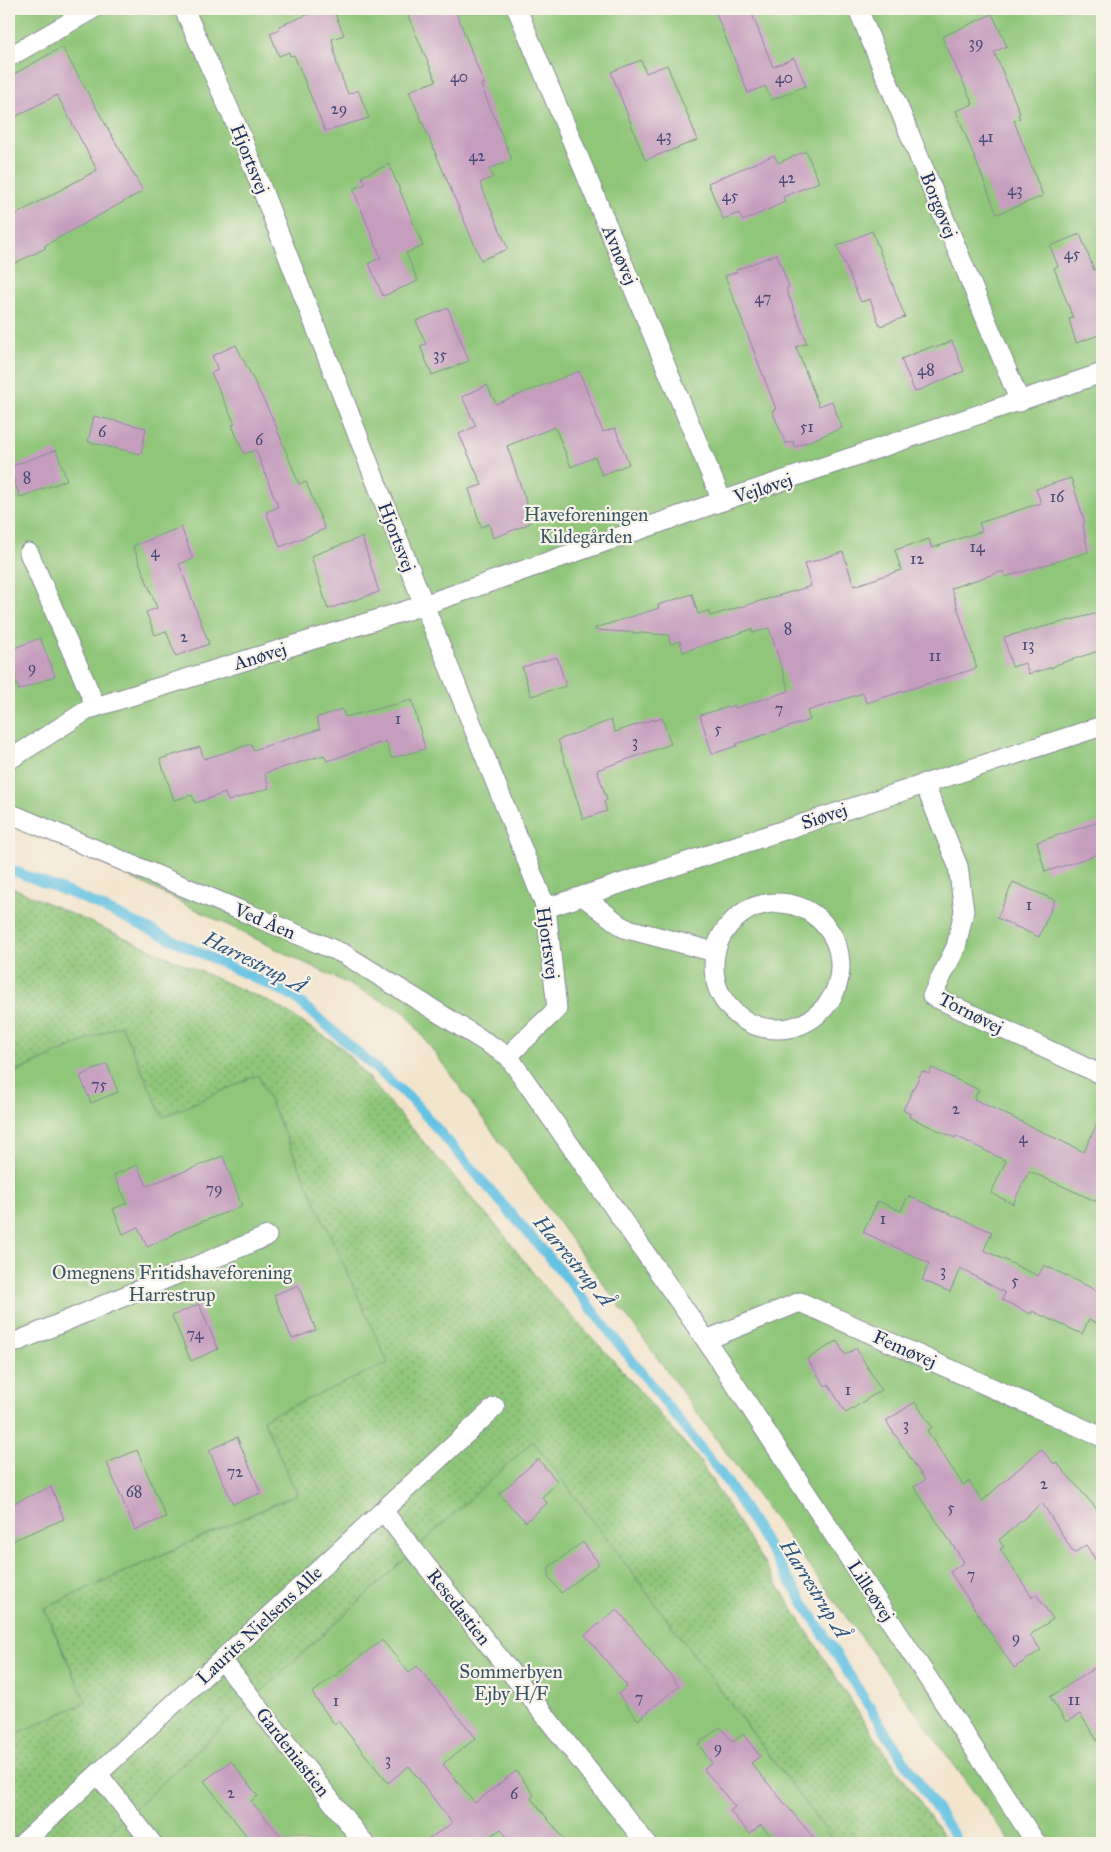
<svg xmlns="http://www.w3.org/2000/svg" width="1111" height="1852" viewBox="0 0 1111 1852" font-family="'IM FELL Great Primer',serif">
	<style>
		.grass { fill: url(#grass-dots); stroke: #557a6c }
		.garden { fill: #8fc679; stroke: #557a6c }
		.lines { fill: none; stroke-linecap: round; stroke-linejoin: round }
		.stream { stroke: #65c2e3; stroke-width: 10 }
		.building { fill: #c59dbe }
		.lane-casing { stroke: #878a95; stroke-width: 21 }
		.lane { stroke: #fff; stroke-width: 19 }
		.labels { text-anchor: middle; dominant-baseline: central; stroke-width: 4.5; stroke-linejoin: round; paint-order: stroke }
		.number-label { font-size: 16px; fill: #464a76 }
		.street-label { font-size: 19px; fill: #1b2f5e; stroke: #f7f3e8 }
		.park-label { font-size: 19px; fill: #385565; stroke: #f7f3e8 }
		.water-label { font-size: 20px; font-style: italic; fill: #2e547f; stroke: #f7f3e8 }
	</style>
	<defs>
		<pattern id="grass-dots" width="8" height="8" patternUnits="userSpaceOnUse" patternTransform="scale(1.25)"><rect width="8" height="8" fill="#8fc679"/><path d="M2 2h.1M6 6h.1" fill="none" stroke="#74a166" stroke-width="1.8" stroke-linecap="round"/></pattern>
	</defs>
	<rect width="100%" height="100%" fill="#f7f3e8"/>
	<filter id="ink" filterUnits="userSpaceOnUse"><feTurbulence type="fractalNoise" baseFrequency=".02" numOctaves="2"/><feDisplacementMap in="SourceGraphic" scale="10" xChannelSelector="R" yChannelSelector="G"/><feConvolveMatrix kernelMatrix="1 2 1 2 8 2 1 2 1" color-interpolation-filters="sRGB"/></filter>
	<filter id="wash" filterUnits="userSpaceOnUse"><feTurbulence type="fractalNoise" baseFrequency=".0096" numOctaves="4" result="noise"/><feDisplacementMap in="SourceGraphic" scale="20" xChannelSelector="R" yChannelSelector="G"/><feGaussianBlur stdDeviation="1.12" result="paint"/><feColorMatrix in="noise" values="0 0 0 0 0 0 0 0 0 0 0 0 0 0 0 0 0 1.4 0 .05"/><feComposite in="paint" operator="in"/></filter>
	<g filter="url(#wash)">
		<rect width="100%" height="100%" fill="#f3e4cc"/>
		<path class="grass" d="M9,886L274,1004L342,1048L500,1230L541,1283L612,1359L699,1460L863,1720L948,1843H835L533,1441L97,1843H9V1737L86,1702L44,1608L297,1494L263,1419L163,1118L121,1025L9,1075Z"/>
		<g class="garden">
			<path d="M9,9H1102V1843H1011L405,1012L9,818Z"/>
			<path d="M121,1025L163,1117L258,1075L388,1363L263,1419L297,1494L44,1608L86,1702L9,1737V1075Z"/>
			<path d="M533,1441L835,1843H97Z"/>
		</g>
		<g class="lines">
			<path class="stream" d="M9,869L78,896L293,996L412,1100L567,1278L726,1480L886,1733L959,1843"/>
		</g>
		<g id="blocks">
			<g class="building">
				<path d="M322,9H333L344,35L332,39L337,65L348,94L358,90L369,118L325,131L294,55L290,56L289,52L279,56L270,33L280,29L279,26Z"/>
				<path d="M405,9H455L484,84L481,85L512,160L489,169L493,177L480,183L508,249L481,260L409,91L436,81Z"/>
				<path d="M714,9H750L773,67L794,58L806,86L772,100L765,86L748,93Z"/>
				<path d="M992,14L1007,46L994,52L1020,113L1018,114L1020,118L1014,121L1043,196L997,214L956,111L973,104L942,37Z"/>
				<path d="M62,47L143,191L44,246L46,248L9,266V218L97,170L57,95L9,120V77Z"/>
				<path d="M641,60L646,73L667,65L698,140L645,160L611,72Z"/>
				<path d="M806,151L819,182L783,197L785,202L743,221L739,213L723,219L708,183L774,155L778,163Z"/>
				<path d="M389,164L423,246L406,253L418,281L383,296L369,263L381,258L353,189L365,184L362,176Z"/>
				<path d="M872,231L905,317L880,326L870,299L861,302L837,246Z"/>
				<path d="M1080,234L1094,270L1102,267V334L1076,343L1069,319L1073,318L1054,268L1058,266L1050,246Z"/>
				<path d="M777,254L789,287L786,289L807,343L796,347L819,406L832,401L842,428L795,447L793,441L786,444L772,411L776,409L725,276L737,272L736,270Z"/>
				<path d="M448,308L469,361L432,375L420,346L426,344L416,321Z"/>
				<path d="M952,341L964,371L915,392L901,359L933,346L935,348Z"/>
				<path d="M236,345L273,419L299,484L306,482L325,529L280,547L266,512L278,507L256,450L244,454L232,425L235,424L211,373L218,370L212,356Z"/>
				<path d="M579,371L603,432L615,428L629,464L602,475L595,457L571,467L555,427L507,446L530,513L529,524L493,538L489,524L481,527L469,489L482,485L459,434L476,426L462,397L487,385L496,404Z"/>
				<path d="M94,416L146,428L141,454L88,442Z"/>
				<path d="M56,450L67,480L20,497L9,467Z"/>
				<path d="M1071,478L1085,523L1083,524L1088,552L1005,577L1003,571L951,588L977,668L866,703L863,693L807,711L810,720L736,744L737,746L712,754L700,715L735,705V708L789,691L769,628L753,633L752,629L683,652L680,641L670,644L669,635L595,630V628L659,608L658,605L692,594L698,614L708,611L710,616L811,586L804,564L843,552L854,586L901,570L895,550L929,539L932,548L982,531L979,523L1041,503L1036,489Z"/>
				<path d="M181,527L193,559L179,564L209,644L176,656L166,631L155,635L146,612L157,608L133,546Z"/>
				<path d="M362,537L379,592L328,609L311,556Z"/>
				<path d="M1102,612V650L1058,664L1053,667L1029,674L1025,663L1012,667L1004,637Z"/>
				<path d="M40,638L55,676L19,690L9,663V650Z"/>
				<path d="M557,657L566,686L531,696L522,667Z"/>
				<path d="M412,700L425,749L391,758L386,741L327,761L324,755L265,773L269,788L228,801L225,793L195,803L192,795L174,800L160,759L200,747L204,759L251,744L253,750L320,729L316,718L342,709L345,717Z"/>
				<path d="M662,718L671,744L597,770L607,800L604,802L607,811L583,819L558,740L611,720L615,732L654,719V721Z"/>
				<path d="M1102,821V853L1045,872L1037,842Z"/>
				<path d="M1013,882L1055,900L1039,937L997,918Z"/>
				<path d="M107,1064L118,1092L91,1103L80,1076Z"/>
				<path d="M932,1068L979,1090L974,1099L1084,1152L1102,1113V1204L1029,1171L1013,1204L991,1193L1006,1161L956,1136L955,1138L909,1117L910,1114L903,1110L922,1071L929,1074Z"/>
				<path d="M223,1156L242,1206L174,1233L175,1234L147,1247L138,1227L123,1234L113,1209L127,1203L114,1175L137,1165L147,1186Z"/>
				<path d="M908,1196L992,1232L984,1250L1038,1276L1044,1265L1102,1293V1326L1089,1319L1082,1334L1032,1311L1031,1314L1002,1300L1005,1293L960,1268L950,1292L922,1280L929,1263L863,1232L878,1201L901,1211Z"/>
				<path d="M298,1285L316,1330L292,1339L274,1295Z"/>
				<path d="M199,1304L218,1349L191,1361L172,1316Z"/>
				<path d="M837,1341L845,1355L856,1348L881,1390L846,1413L828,1384L825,1386L807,1359Z"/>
				<path d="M915,1402L932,1427L927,1431L963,1485L969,1481L982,1501L1041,1449L1054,1464L1056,1462L1102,1515V1570L1086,1545L1074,1553L1042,1503L999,1540L1004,1547L1000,1549L1032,1597L1036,1594L1053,1619L1030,1635L1041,1650L1014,1668L950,1572L964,1562L914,1487L925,1480L886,1421Z"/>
				<path d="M237,1437L261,1493L233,1504L209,1450Z"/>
				<path d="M137,1450L166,1517L135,1530L107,1463Z"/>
				<path d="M538,1459L558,1482L542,1497L547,1503L526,1522L499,1494Z"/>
				<path d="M51,1487L64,1519L9,1542V1505Z"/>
				<path d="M583,1542L599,1564L561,1593L549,1577V1567Z"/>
				<path d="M617,1609L679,1686L638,1720L618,1694L627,1686L585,1635Z"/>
				<path d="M381,1641H383L409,1673L417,1666L476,1738L443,1764L475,1803L516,1771L534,1795L531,1798L567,1843H511L501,1829L481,1843H423L452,1823L409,1766L388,1783L338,1721L334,1724L312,1693Z"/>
				<path d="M1102,1663V1748L1080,1714L1066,1722L1050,1697Z"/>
				<path d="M720,1727L733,1742L743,1734L760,1756L751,1763L818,1843H777L761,1825L750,1834L730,1811L735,1807L704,1769L712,1763L698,1744Z"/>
				<path d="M231,1761L258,1796L251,1801L287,1843H252L204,1781Z"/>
			</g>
		</g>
	</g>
	<g filter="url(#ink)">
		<use href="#blocks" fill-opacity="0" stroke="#878a95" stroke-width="1"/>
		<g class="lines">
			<defs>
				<g id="lane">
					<path d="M184,9L240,133L424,605L546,908L557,1009L508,1056"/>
					<path d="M517,9L722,501"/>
					<path d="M858,9L1020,402"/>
					<path d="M9,57L93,9"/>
					<path d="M29,553L96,707"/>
					<path d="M9,760L89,709L424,605L722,501L1102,373"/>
					<path d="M924,783L958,866L964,911L956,947L932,996L1102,1075"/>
					<path d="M9,813L344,954L508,1056L706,1340L1036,1843"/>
					<path d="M583,896L624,928L715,952"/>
					<circle cx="777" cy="966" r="63"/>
					<path d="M546,908L1102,726"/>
					<path d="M706,1340L800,1302L1102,1437"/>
					<path d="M9,1345L267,1236"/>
					<path d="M383,1511L646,1843"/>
					<path d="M222,1660L364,1843"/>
					<path d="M98,1774L152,1843"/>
					<path d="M23,1843L495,1407"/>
				</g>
			</defs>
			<use href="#lane" class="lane-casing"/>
			<use href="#lane" class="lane"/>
		</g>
	</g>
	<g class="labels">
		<g class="number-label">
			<text x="976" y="42">39</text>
			<text x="459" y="76">40</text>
			<text x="784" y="77">40</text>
			<text x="339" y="108">29</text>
			<text x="664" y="135">43</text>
			<text x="986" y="136">41</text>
			<text x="477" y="155">42</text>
			<text x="787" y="177">42</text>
			<text x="1015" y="189">43</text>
			<text x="730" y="195">45</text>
			<text x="1072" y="253">45</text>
			<text x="763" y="297">47</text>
			<text x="440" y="354">35</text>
			<text x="926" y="369">48</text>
			<text x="807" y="426">51</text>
			<text x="102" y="431">6</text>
			<text x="259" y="439">6</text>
			<text x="27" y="477">8</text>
			<text x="1057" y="496">16</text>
			<text x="977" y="546">14</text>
			<text x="155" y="551">4</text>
			<text x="917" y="558">12</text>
			<text x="788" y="628">8</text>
			<text x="184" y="636">2</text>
			<text x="1028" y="644">13</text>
			<text x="935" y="655">11</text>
			<text x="32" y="667">9</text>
			<text x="779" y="708">7</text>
			<text x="398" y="718">1</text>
			<text x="718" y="728">5</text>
			<text x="635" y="741">3</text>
			<text x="1029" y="904">1</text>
			<text x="99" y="1084">75</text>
			<text x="956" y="1108">2</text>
			<text x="1023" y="1137">4</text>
			<text x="214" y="1188">79</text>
			<text x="883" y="1218">1</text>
			<text x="943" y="1270">3</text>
			<text x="1015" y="1280">5</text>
			<text x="195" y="1333">74</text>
			<text x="848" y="1389">1</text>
			<text x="906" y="1424">3</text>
			<text x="235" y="1471">72</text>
			<text x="1044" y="1483">2</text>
			<text x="134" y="1491">68</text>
			<text x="951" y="1507">5</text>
			<text x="971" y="1574">7</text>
			<text x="1016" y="1637">9</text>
			<text x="639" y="1697">7</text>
			<text x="1074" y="1699">11</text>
			<text x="336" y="1700">1</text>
			<text x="718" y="1747">9</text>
			<text x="388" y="1759">3</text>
			<text x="231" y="1792">2</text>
			<text x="514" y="1793">6</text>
		</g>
		<g class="street-label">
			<text transform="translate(250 159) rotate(68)">Hjortsvej</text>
			<text transform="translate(939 205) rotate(68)">Borgøvej</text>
			<text transform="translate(620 255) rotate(67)">Avnøvej</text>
			<text transform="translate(763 488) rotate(-18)">Vejløvej</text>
			<text transform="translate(397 537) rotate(69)">Hjortsvej</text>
			<text transform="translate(260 656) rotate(-17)">Anøvej</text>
			<text transform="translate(824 816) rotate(-18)">Siøvej</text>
			<text transform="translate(265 921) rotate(23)">Ved Åen</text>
			<text transform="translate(548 943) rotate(82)">Hjortsvej</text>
			<text transform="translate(971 1013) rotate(27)">Tornøvej</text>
			<text transform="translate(905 1349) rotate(24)">Femøvej</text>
			<text transform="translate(871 1591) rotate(57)">Lilleøvej</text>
			<text transform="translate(459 1607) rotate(52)">Resedastien</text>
			<text transform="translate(259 1625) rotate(-43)">Laurits Nielsens Alle</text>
			<text transform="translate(293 1752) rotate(52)">Gardeniastien</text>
		</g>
		<g class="park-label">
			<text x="586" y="514">Haveforeningen<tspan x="586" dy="22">Kildegården</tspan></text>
			<text x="172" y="1272">Omegnens Fritidshaveforening<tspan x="172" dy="22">Harrestrup</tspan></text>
			<text x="511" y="1671">Sommerbyen<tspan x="511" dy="22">Ejby H/F</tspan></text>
		</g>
		<g class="water-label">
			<text transform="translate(255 962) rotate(27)">Harrestrup Å</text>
			<text transform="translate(574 1261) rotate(50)">Harrestrup Å</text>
			<text transform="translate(815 1589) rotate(58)">Harrestrup Å</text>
		</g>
	</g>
	<rect width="1111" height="1852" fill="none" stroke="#f7f3e8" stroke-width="30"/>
</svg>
